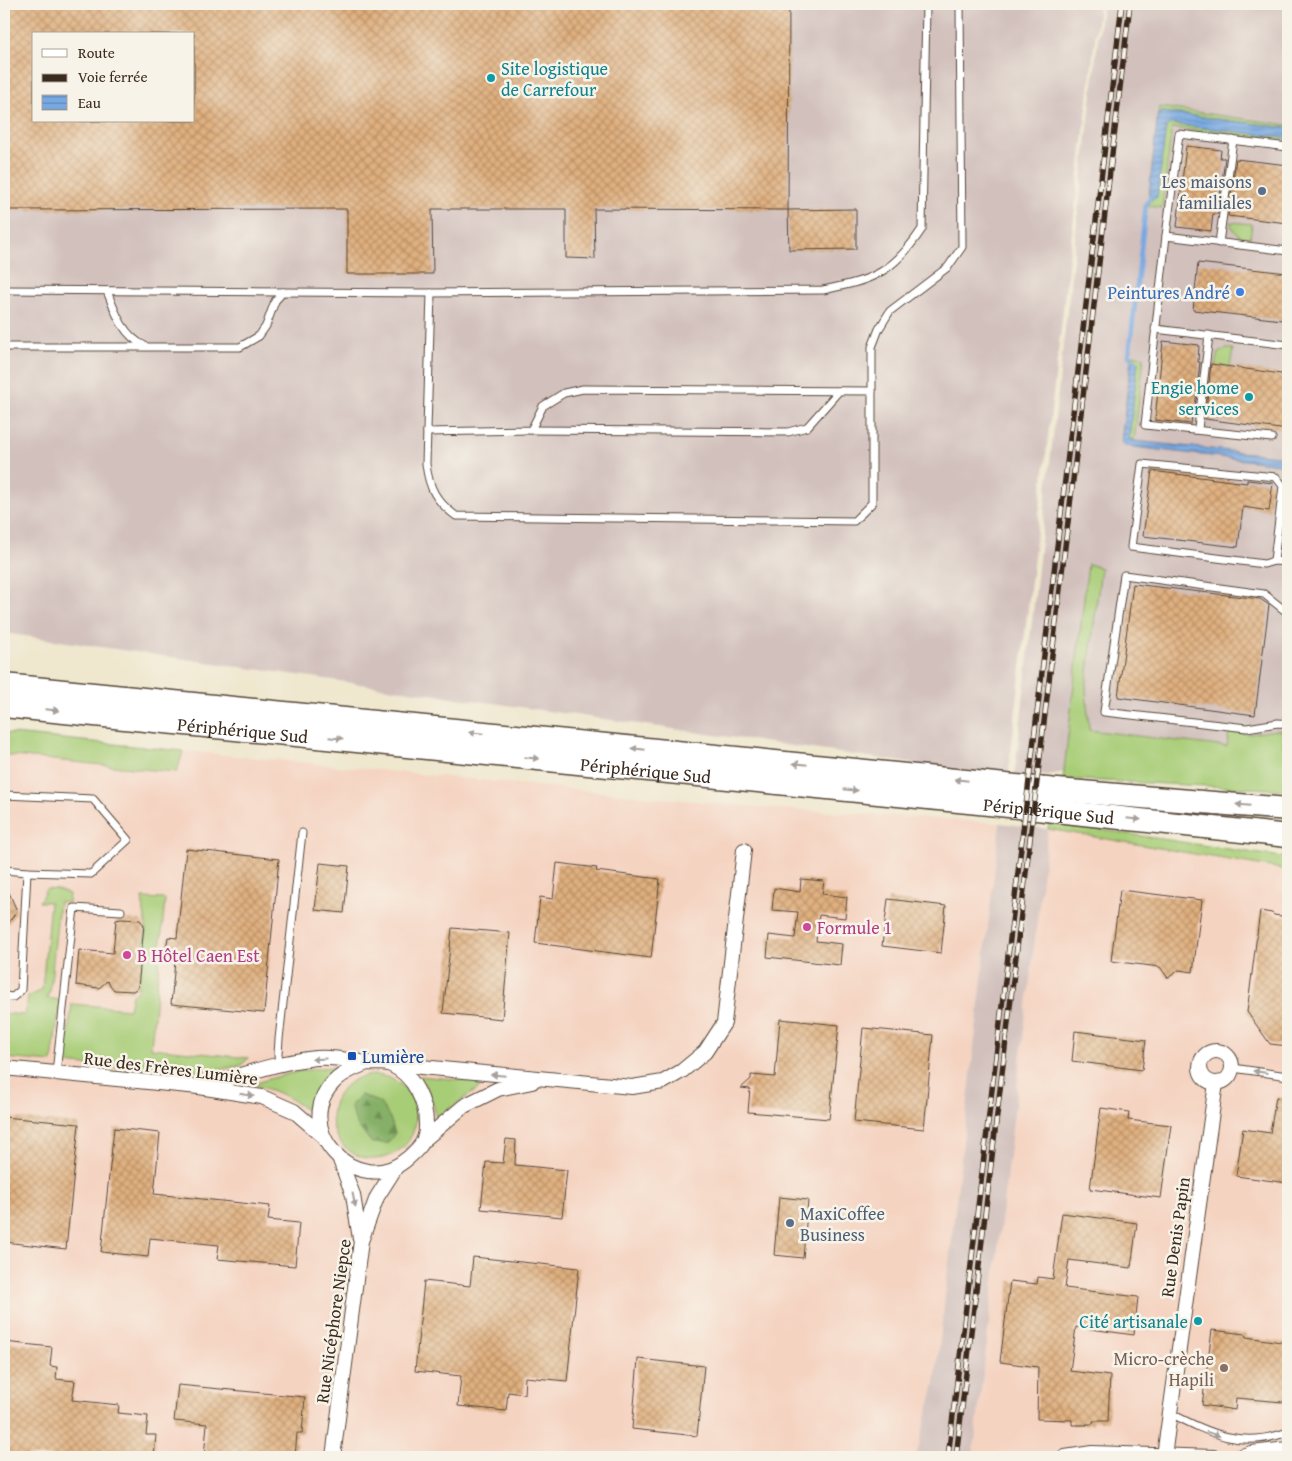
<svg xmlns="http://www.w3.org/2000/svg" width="1292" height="1461" viewBox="0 0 1292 1461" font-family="'Gentium Book Plus',serif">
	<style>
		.built { fill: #f5d3c1 }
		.industrial { fill: #d1c0bc; fill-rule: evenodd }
		.grass { fill: #a8cd77; stroke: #727c4a }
		.forest { fill: url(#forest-firs); stroke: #606d43 }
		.water { fill: url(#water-rules); stroke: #596980 }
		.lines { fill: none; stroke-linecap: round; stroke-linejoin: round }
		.stream { stroke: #77a8e2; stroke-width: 4.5 }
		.building { fill: url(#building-cross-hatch); fill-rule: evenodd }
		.service-casing { stroke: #564638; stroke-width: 9 }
		.minor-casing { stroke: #564638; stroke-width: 16 }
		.trunk-casing { stroke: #564638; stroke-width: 25 }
		.service { stroke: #fff; stroke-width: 7 }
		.minor { stroke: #fff; stroke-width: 14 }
		.trunk { stroke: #fff; stroke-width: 22 }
		.rail-casing { stroke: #3b2a1e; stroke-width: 5.5 }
		.rail { stroke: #f7f3e8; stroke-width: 4; stroke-dasharray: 11; stroke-linecap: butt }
		.oneway { fill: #a79f9a }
		.culture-dot { fill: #0f9aa8; stroke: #f7f3e8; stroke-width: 2 }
		.service-dot { fill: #5c6f8a; stroke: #f7f3e8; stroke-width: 2 }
		.shop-dot { fill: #3f7fe0; stroke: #f7f3e8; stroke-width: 2 }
		.hotel-dot { fill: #d1479c; stroke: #f7f3e8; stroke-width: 2 }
		.transit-dot { fill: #1a4fb4; stroke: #f7f3e8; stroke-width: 2 }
		.education-dot { fill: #8d6e63; stroke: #f7f3e8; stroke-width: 2 }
		.labels { text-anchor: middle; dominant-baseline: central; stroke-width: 5; stroke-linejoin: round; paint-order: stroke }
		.culture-label { font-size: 18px; fill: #0d838f; stroke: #f7f3e8; text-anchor: end }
		.service-label { font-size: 18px; fill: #4e5e75; stroke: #f7f3e8; text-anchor: end }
		.shop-label { font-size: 18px; fill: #366cbe; stroke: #f7f3e8; text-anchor: end }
		.street-label { font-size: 18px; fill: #3b2a1e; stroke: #f7f3e8 }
		.hotel-label { font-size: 18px; fill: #b23c85; stroke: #f7f3e8; text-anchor: start }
		.transit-label { font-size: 18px; fill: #164399; stroke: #f7f3e8; text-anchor: start }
		.education-label { font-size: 18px; fill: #785e54; stroke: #f7f3e8; text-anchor: end }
	</style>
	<defs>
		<pattern id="forest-firs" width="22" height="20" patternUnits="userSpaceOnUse" patternTransform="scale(1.25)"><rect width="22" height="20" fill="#86b068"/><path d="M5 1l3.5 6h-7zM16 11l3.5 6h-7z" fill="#6f8f55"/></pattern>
		<pattern id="water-rules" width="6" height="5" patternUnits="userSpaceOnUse" patternTransform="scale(1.25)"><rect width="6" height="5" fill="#77a8e2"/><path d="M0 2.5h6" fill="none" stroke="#6389b7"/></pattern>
		<pattern id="building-cross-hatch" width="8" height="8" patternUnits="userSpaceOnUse" patternTransform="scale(1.25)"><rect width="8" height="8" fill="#e0b07f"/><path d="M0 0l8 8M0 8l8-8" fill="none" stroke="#b78f67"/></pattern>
	</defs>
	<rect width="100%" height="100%" fill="#f7f3e8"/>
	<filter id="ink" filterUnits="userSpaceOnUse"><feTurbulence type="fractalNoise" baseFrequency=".02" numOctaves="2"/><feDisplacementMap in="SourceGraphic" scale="10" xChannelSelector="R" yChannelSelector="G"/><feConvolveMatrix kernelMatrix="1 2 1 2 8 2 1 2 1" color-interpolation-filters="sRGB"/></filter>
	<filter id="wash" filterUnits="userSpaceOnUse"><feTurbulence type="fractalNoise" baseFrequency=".0096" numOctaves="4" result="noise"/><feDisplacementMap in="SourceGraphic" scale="20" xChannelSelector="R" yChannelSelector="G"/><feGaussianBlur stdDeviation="1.12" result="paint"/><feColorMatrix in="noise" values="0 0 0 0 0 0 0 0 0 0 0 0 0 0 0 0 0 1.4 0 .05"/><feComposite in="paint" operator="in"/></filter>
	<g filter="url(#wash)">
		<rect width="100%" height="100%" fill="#efe7ce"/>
		<g class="built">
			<path d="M4,733L753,807L1000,823L935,1383L916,1457H4Z"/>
			<path d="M1048,829L1288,870V1457H973Z"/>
		</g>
		<g class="industrial">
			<path d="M4,4H1099L1008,777L4,633ZM34,34H194V121H34Z"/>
			<path d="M1102,4H1288V780L1064,772L1014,781Z"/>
			<path d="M1000,823L1048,829L973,1457H916L935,1383Z"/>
		</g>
		<g class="grass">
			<path d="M1159,107L1288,125V128L1163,112L1158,114Z"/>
			<path d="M1170,123L1288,138V141L1172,128L1162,208L1149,206V194L1152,200L1166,127Z"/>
			<path d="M1230,222L1252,224L1250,239C1238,236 1234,233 1230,222Z"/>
			<path d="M1226,349H1233L1230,367L1215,365L1218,353Z"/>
			<path d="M1132,355L1144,357L1134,441L1129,438L1138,362L1135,358L1131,360Z"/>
			<path d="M1088,564L1101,568L1086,688L1089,730L1227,747L1229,732L1249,734L1276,730L1285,731L1283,745L1288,764V790L1063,779Z"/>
			<path d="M4,733L183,751L177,772L152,770L4,755Z"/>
			<path d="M1049,822L1288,858V870L1048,829Z"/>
			<path d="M46,889L58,890L69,894L68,903L59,902L50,991L47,998L60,1000L52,1062L4,1058V1013L25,1015L28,997L42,990L50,902H39Z"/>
			<path d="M142,898L165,899L151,1048L249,1058L240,1066L208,1071L161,1072L64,1063L72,1004L129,1009L132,994L138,991L146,926Z"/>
			<path d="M341,1066C322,1082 315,1092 313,1116C294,1100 282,1092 257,1086L256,1083C283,1074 312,1068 341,1066Z"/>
			<circle cx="374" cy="1117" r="42"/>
			<path d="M419,1076L484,1082L485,1084L436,1118C433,1100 430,1091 419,1076Z"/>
		</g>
		<path class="forest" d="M361,1095L380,1103L390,1118L395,1133L388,1143H372L357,1125L350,1106Z"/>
		<g class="water">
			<path d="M1163,112L1288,128V138L1170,124L1166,127L1157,197L1152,200L1149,194L1158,114Z"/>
			<path d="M1135,358L1138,362L1129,438L1134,441L1288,457V465L1125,446L1121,442L1131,360Z"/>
		</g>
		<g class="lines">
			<path class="stream" d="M1133,359L1129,356L1146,204L1151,197"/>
		</g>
		<g id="blocks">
			<g class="building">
				<path d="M4,4H789L788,210L594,209L595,259L566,258V209H432L433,274H347V209L4,210ZM34,34H194V121H34Z"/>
				<path d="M1186,146L1221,150L1220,158H1225L1218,214H1213L1211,231L1177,227Z"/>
				<path d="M1236,159L1288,165V223L1228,216Z"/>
				<path d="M856,209V249L789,250L788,210Z"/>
				<path d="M1198,263L1287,273L1282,320L1193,310Z"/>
				<path d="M1163,341L1199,345L1198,362H1200L1194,417H1192L1191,424L1155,420Z"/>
				<path d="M1211,364L1288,375V430L1205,419Z"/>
				<path d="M1152,471L1247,483V480L1273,483L1269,511L1243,507L1238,547L1143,536Z"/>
				<path d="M1133,584L1260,599L1269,605L1255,715L1118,697Z"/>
				<path d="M186,849L279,859L264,1013L171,1004L176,951L166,950L168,937L177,938Z"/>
				<path d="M320,863L349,866L344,913L315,910Z"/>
				<path d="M557,863L597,868L596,871L660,879L651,958L535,943L540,897L553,899Z"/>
				<path d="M801,879L824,881L822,894L847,897L845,918L819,915L816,941L842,944L840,965L767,957L769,935L795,938L798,912L772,910L774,888L800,892Z"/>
				<path d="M4,881L17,911L4,929Z"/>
				<path d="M1120,890L1202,900L1193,972L1179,970L1168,978L1160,967L1111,961Z"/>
				<path d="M888,899L946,906L941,953L882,946Z"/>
				<path d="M1260,911L1272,913L1274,915L1288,917V1046L1270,1044L1247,1012Z"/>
				<path d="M121,919L140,920L144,925L138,988L133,991L114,990L107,981L99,988L76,985L79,950L113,953L116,920Z"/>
				<path d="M452,928L510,933L502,1019L443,1013Z"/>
				<path d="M780,1019L839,1025L829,1119L748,1112L750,1089L741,1088L751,1079V1075L775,1077Z"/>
				<path d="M863,1028L933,1035L924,1129L854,1122Z"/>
				<path d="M1075,1031L1146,1040L1142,1070L1072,1061Z"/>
				<path d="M1276,1097L1288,1099V1183L1236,1176L1243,1129L1270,1133Z"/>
				<path d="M1101,1108L1129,1112L1128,1120L1171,1125L1161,1198L1090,1189Z"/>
				<path d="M4,1117L79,1124L66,1249L4,1242Z"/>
				<path d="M114,1128L160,1133L154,1194L270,1206L268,1220L299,1223L295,1266L217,1259L219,1245L150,1238L148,1257L101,1252Z"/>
				<path d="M506,1139L516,1140L515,1165L567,1170L562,1217L481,1209L486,1162L503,1163Z"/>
				<path d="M779,1197L808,1200L803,1258L774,1255Z"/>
				<path d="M1062,1213L1137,1223L1131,1268L1069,1260L1065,1288L1138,1297L1134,1335L1076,1327L1070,1371L1110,1376L1108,1421H1093V1424H1086L1087,1425H1072V1420L1037,1419L1038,1367L1000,1362L1010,1281L1037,1284L1038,1277L1053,1279Z"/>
				<path d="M473,1257L579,1268L567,1381L525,1377L524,1394L508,1392L506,1411L458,1406L461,1376L415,1371L424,1281L470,1286Z"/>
				<path d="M1212,1330L1245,1334L1246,1337L1288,1343V1399L1283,1402L1236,1398L1235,1410L1202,1405Z"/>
				<path d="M4,1342L52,1347L50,1366L57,1367L56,1379L75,1381L72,1400L119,1405L118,1413L148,1416L146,1435H156L154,1457H4Z"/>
				<path d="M638,1359L704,1366L697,1436L632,1429Z"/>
				<path d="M178,1385L305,1397L302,1433H297L295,1457H204L207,1424L174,1421Z"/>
			</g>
		</g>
	</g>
	<g filter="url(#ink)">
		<use href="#blocks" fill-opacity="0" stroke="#564638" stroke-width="1"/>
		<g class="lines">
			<defs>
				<g id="service">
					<path d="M1166,236L1179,134L1288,147"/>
					<path d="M1219,243L1233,140"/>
					<path d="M4,290L431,293L823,290C873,280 893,273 922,229L926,4"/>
					<path d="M107,291C115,312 123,336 145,346"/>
					<path d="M431,293L426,464C429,489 436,501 456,516L854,521L872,503V347L879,329L890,311L948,267L962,247L960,4"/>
					<path d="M1155,329L1288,345"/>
					<path d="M4,347H240L259,336L266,326L275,301L283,292"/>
					<path d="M1198,429L1209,335"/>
					<path d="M531,430L788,432L807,427L839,391"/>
					<path d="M427,432L531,430L543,406L564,393L583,389L872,391"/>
					<path d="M1272,438L1145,425L1166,236L1288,251"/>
					<path d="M1274,561L1283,486L1276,477L1142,464L1131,547L1264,564L1274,561L1288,562"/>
					<path d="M1288,613L1264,594L1124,575L1104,712L1247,728L1278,723L1288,724"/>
					<path d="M4,795L93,799L128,840L91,874L27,872"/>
					<path d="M4,870L27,872L21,990L13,997L4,996"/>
					<path d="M279,1065L278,1054L279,1039L302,833"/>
					<path d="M1233,1068L1288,1076"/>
					<path d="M56,1073L74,908L121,911"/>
					<path d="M1170,1413C1211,1434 1242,1449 1288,1432"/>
				</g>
				<g id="minor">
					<circle cx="1216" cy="1067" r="16"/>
					<path d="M390,1064L632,1087L663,1082L682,1071L705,1052L724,1023L744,850"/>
					<path d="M4,1068L199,1087L262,1097L294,1111L323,1136"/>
					<path d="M199,1087C237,1077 276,1062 316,1058C334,1056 351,1061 368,1063C375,1064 384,1062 391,1065C414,1075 427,1103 426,1127C426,1142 419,1148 408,1158C357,1203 286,1125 337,1079C346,1071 357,1067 367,1063"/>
					<path d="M425,1139L464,1106L498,1089L532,1082"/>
					<path d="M340,1160L353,1195L360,1239"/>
					<path d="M1164,1456L1216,1083"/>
					<path d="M333,1457L361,1241L377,1197L396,1167"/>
					<path d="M1065,1457L1092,1453L1214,1457"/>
					<path d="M1239,1457L1251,1453L1288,1449"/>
				</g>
				<g id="trunk">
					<path d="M4,685L1057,790L1288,809"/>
					<path id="s1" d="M4,706L1009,806L1288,836"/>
				</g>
			</defs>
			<use href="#service" class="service-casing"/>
			<use href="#minor" class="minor-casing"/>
			<use href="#trunk" class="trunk-casing"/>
			<use href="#service" class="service"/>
			<use href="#minor" class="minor"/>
			<use href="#trunk" class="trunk"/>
			<defs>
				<g id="rail">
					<path d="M948,1457L1122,4"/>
					<path d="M956,1457L1130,4"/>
				</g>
			</defs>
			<use href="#rail" class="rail-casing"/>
			<use href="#rail" class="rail"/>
		</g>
		<defs><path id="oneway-solid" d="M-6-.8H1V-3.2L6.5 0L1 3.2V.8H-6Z" transform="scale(1.25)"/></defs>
		<g class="oneway">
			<use href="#oneway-solid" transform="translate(52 710) rotate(5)"/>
			<use href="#oneway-solid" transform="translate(476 733) rotate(-174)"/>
			<use href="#oneway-solid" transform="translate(336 738) rotate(6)"/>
			<use href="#oneway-solid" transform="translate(638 749) rotate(-174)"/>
			<use href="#oneway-solid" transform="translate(532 758) rotate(6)"/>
			<use href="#oneway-solid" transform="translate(800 764) rotate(-174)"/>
			<use href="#oneway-solid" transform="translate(961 780) rotate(-174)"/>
			<use href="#oneway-solid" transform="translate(851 790) rotate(6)"/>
			<use href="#oneway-solid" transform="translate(1243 805) rotate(-175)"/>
			<use href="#oneway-solid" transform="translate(1134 819) rotate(6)"/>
			<use href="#oneway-solid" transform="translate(319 1059) rotate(177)"/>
			<use href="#oneway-solid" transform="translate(1260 1072) rotate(-172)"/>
			<use href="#oneway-solid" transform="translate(498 1075) rotate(-175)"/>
			<use href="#oneway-solid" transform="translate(247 1095) rotate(9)"/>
			<use href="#oneway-solid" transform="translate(354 1200) rotate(78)"/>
			<use href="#oneway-solid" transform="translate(1213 1434) rotate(17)"/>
		</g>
	</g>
	<g class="culture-dot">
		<circle cx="491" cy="78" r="5"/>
		<circle cx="1249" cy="397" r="5"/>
		<circle cx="1198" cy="1321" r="5"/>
	</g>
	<g class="service-dot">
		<circle cx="1262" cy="191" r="5"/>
		<circle cx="790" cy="1223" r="5"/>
	</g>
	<circle class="shop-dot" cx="1240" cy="292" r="5"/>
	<g class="hotel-dot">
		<circle cx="807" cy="927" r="5"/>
		<circle cx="127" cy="955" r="5"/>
	</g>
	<rect class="transit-dot" x="347" y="1051" width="10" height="10" rx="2.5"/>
	<circle class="education-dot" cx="1224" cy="1368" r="5"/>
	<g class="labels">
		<g class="culture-label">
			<text x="501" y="68" text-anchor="start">Site logistique<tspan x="501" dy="21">de Carrefour</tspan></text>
			<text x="1239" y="387">Engie home<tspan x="1239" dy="21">services</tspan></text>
			<text x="1188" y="1321">Cité artisanale</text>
		</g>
		<g class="service-label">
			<text x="1252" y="181">Les maisons<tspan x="1252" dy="21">familiales</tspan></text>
			<text x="800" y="1213" text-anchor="start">MaxiCoffee<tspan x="800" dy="21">Business</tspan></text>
		</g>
		<g class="shop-label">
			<text x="1230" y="292">Peintures André</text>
		</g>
		<g class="street-label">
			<text stroke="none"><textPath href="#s1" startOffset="240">Périphérique Sud</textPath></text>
			<text stroke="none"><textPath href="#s1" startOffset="645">Périphérique Sud</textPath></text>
			<text stroke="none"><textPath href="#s1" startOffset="1050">Périphérique Sud</textPath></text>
			<text transform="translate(171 1068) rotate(7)">Rue des Frères Lumière</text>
			<text transform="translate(1175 1237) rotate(-82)">Rue Denis Papin</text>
			<text transform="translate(333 1321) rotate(-82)">Rue Nicéphore Niepce</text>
		</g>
		<g class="hotel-label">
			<text x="817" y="927">Formule 1</text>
			<text x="137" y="955">B Hôtel Caen Est</text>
		</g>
		<g class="transit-label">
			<text x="362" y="1056">Lumière</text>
		</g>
		<g class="education-label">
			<text x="1214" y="1358">Micro-crèche<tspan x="1214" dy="21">Hapili</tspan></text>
		</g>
	</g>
	<rect width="1292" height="1461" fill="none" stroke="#f7f3e8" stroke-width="20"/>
	<rect x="32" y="32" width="162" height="90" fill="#f7f3e8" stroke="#aca397"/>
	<rect x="42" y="49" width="25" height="8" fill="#ffffff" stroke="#aca397"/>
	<text x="78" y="58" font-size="15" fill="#3b2a1e">Route</text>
	<rect x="42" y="74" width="25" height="8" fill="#3b2a1e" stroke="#aca397"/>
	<text x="78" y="82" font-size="15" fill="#3b2a1e">Voie ferrée</text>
	<rect x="42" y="95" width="25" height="15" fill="url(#water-rules)" stroke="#aca397"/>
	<text x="78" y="108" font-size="15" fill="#3b2a1e">Eau</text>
</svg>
